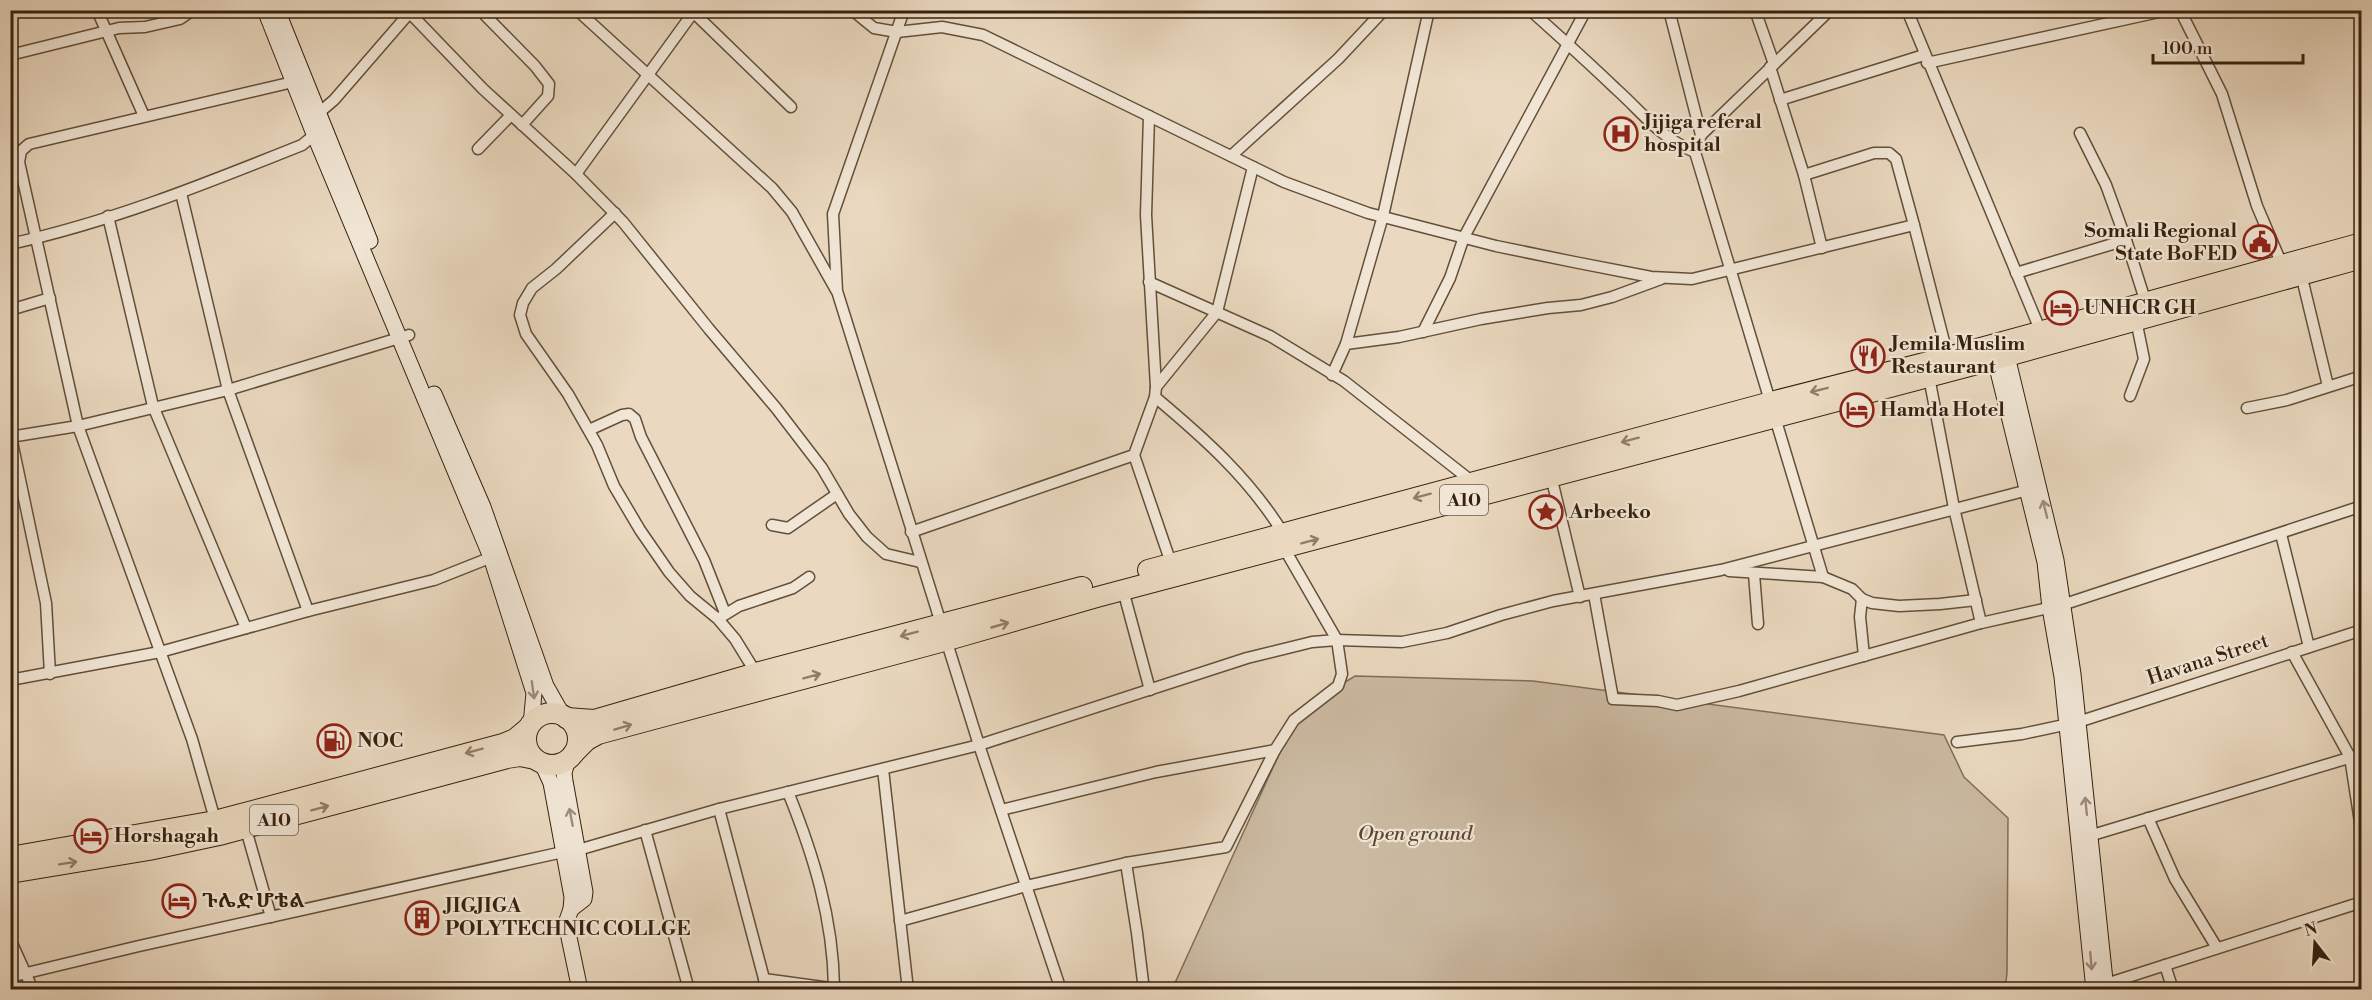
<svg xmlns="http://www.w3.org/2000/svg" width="2372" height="1000" viewBox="0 0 2372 1000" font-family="'Libre Bodoni','Noto Serif Ethiopic',serif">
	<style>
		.green { fill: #cbbaa2; stroke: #806e58; stroke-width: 1.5 }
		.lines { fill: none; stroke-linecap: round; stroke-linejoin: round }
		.street-casing { stroke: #634f3a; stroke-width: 13 }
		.secondary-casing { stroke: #36210d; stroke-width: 17 }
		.highway-casing { stroke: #36210d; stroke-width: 22 }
		.street { stroke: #f1e6d6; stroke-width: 10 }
		.secondary { stroke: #f1e6d6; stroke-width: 15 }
		.highway { stroke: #ead9c0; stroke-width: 20 }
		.oneway { stroke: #907d66 }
		.oneway2 { stroke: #9d8d7c }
		.labels { text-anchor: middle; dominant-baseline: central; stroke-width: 4.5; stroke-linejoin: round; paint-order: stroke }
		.shield { fill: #f1e6d6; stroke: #6e5c49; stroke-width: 1.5 }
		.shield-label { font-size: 18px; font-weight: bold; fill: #36210d }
		.poi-label { font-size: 20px; font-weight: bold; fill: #36210d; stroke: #f1e6d6; text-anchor: start }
		.street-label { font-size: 20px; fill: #36210d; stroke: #f1e6d6 }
		.park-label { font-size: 20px; font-style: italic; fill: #5b4732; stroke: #f1e6d6 }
	</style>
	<rect width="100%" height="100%" fill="#ead9c0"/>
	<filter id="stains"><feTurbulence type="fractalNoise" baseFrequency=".00333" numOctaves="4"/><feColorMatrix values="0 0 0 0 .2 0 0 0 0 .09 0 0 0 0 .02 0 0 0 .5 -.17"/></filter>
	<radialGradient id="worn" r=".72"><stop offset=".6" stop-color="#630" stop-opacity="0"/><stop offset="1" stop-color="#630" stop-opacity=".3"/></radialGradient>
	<path class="green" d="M1355,676L1533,681L1944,735L1964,777L2008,818L2007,973L2005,989L1175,990V983L1299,710Z"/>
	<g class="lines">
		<defs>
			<g id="street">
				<path d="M97,10L144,116"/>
				<path d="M407,10L483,89L576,174L623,222L709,329L776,408L822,468L849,514L867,537L886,554L920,562"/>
				<path d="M480,10L535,66L549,84L548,96L522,125"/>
				<path d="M577,10L772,188L792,212L836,290"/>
				<path d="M691,10L791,107"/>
				<path d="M852,10L874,28L897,32L942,27L983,35L1284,182L1368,213L1496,246L1574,262L1651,277L1692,279L1914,225L1948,357"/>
				<path d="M904,10L833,214L837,291L979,745L1061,990"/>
				<path d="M1530,10C1559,36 1588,62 1616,89C1643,113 1660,138 1695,152"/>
				<path d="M1669,10L1701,135"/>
				<path d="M1755,10L1774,64"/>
				<path d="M1907,10L2041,332"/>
				<path d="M2180,10L2222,94L2257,206L2283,267"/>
				<path d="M10,55L119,28L145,27L180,19L193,10"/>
				<path d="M1927,63L2168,10"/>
				<path d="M1770,67L1804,175L1822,248"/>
				<path d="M1780,100L1924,55"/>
				<path d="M314,117L334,100L412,10"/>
				<path d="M2080,133L2106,185L2126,240L2146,303"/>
				<path d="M478,149L511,115"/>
				<path d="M1231,156L1338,59L1384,10"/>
				<path d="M576,174L695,10"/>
				<path d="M1804,175L1874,153H1889L1896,159L1914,225"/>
				<path d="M181,193L228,390L308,611"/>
				<path d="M615,213L556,269L532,288L523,303L520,315L526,334L568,394L597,445L614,486L640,530L669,572L690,596L718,619L735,639L756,673"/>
				<path d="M108,216L153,406L246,628"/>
				<path d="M10,244C111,222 207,183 302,145L318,132"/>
				<path d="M2016,273L2126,240"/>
				<path d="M2301,274L2328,386"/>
				<path d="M1149,282L1270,336L1344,381L1474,483"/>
				<path d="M10,310L50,298"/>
				<path d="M1423,332L1450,278L1464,237L1586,10"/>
				<path d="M1346,344L1383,216L1429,10"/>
				<path d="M1332,375L1346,344L1399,337L1481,319L1548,308L1581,305L1612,297L1661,279"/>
				<path d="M1929,377L1954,508L1981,623"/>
				<path d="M1156,387L1217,312L1253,167"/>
				<path d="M2130,396L2144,359L2136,320"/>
				<path d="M1155,397C1204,438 1249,478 1283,533"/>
				<path d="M2247,408L2287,400L2362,376"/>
				<path d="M589,430L622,415L629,414L635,419L641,437L704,560L725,613"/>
				<path d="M10,437L78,426L228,390L409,335"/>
				<path d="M11,437L46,603L50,674"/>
				<path d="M1134,455L1171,563"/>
				<path d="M1551,476L1580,597"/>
				<path d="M772,525L788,528L837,494"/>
				<path d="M911,532L1134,455L1155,397L1156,387L1146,215L1149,116"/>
				<path d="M2281,534L2309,647"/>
				<path d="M1729,571L1823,577L1852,589L1862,599L1872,603L1899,606L1940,604L1976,600"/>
				<path d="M1754,574L1758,624"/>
				<path d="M1823,577L1695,152L1701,135L1830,10"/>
				<path d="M1123,590L1150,690"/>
				<path d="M1594,594L1613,699L1658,701L1677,705L1739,691L1981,623L2062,605L2362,506"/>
				<path d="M1862,599L1860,617L1864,656"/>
				<path d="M721,617L739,606L793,588L809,577"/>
				<path d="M2292,652L2350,757L2362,835"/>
				<path d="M10,680L160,652L308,611L434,580L497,555"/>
				<path d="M1957,742L2022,734L2078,722L2362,630"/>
				<path d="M883,769L908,990"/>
				<path d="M788,792C814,856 833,919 834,987"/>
				<path d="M719,809L767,990"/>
				<path d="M1001,810L1156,772L1275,750"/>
				<path d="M2148,818L2175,879L2217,948"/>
				<path d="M216,823L192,739L78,426L19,162L21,151L29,144L293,82"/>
				<path d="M245,826L271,917"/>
				<path d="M645,830L689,990"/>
				<path d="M2089,836L2362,754"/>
				<path d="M578,850L719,809L979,745L1247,658L1312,642L1337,640L1402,642L1447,633L1501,615L1553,601L1721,570L2028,490"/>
				<path d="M1126,863L1137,933L1144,990"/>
				<path d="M900,921L1026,886L1126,863L1226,847L1275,750L1294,720L1338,686L1342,674L1337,640L1284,548"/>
				<path d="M10,939L33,990"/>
				<path d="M2165,965L2173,990"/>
				<path d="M10,977L139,946L563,852"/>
				<path d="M764,979L845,990"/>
				<path d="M2106,984L2362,902"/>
			</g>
			<g id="secondary">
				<path d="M265,10L314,134L491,557L534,693L531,725"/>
				<path d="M277,10L370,241"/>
				<path d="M2005,348L2056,560L2073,674L2106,990"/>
				<path d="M1993,351L2045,562L2050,608L2062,677L2094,990"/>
				<path d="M434,394L483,507L546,686L563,716"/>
				<path d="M568,758L564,773L565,781L585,892L584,899L571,909"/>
				<path d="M542,763L551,783L572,897L571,909L566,923L580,990"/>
			</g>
			<g id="highway">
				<path d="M1148,570L1771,402L1948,357L2362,243"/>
				<circle cx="552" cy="739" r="26"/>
				<path d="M566,718L594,720L756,673L1082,587"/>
				<path d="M573,754L587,740L598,734L948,640L1097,597L2007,356L2362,258"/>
				<path d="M10,857L215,821L503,744L515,739L527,729"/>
				<path d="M10,873L149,850L219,835L507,758L520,756L535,759"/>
			</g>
		</defs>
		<use href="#street" class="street-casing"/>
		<use href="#secondary" class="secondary-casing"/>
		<use href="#highway" class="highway-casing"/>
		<use href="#street" class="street"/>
		<use href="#secondary" class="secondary"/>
		<use href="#highway" class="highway"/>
	</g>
	<defs><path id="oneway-shaft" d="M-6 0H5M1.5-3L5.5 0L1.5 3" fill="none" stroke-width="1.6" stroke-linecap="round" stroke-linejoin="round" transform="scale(1.5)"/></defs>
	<g class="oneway">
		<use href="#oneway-shaft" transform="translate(1819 390) rotate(166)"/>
		<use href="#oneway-shaft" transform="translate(1630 440) rotate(165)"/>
		<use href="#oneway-shaft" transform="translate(1422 496) rotate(165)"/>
		<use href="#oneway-shaft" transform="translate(1310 541) rotate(-15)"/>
		<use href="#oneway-shaft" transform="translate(1000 625) rotate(-16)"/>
		<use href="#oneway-shaft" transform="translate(909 634) rotate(165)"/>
		<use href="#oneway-shaft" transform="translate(812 676) rotate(-15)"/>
		<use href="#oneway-shaft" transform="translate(623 727) rotate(-17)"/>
		<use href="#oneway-shaft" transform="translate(474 751) rotate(165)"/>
		<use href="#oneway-shaft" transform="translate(320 808) rotate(-15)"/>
		<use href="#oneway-shaft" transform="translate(68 863) rotate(-9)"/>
	</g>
	<g class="oneway2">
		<use href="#oneway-shaft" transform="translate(2045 509) rotate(-104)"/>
		<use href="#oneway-shaft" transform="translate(533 690) rotate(82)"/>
		<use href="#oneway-shaft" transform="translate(2086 806) rotate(-96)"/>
		<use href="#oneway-shaft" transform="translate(571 817) rotate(-101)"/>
		<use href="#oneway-shaft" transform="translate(2091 961) rotate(85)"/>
	</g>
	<defs>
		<symbol id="hospital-ring" viewBox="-11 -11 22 22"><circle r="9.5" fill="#f1e6d6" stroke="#8f2418" stroke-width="1.5"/><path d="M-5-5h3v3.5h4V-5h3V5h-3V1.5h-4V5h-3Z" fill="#8f2418"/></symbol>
		<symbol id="civic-ring" viewBox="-11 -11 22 22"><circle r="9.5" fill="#f1e6d6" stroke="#8f2418" stroke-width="1.5"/><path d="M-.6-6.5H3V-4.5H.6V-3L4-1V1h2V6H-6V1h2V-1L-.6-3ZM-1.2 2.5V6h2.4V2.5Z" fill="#8f2418"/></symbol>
		<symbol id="hotel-ring" viewBox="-11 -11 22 22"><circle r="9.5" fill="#f1e6d6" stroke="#8f2418" stroke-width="1.5"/><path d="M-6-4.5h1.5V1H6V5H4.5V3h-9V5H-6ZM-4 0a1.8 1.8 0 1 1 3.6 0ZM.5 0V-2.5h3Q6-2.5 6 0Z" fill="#8f2418"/></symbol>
		<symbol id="restaurant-ring" viewBox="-11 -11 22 22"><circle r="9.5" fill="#f1e6d6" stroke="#8f2418" stroke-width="1.5"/><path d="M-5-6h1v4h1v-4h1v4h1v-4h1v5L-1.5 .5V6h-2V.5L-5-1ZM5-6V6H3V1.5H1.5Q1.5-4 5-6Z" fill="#8f2418"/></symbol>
		<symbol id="sight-ring" viewBox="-11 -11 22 22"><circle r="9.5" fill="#f1e6d6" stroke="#8f2418" stroke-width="1.5"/><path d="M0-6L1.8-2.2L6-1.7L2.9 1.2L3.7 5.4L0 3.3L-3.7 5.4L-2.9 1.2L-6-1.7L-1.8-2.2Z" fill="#8f2418"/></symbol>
		<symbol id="fuel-ring" viewBox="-11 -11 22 22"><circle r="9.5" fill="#f1e6d6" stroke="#8f2418" stroke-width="1.5"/><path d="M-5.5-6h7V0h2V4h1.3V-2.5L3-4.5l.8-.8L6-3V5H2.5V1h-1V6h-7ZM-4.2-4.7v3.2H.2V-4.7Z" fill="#8f2418"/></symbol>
		<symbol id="building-ring" viewBox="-11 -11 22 22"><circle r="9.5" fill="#f1e6d6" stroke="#8f2418" stroke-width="1.5"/><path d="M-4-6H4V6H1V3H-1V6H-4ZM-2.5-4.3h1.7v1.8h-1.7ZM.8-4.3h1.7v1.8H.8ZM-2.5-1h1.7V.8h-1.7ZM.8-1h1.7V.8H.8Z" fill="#8f2418"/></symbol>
	</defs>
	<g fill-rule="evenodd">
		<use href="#hospital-ring" x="1602" y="115" width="38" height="38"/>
		<use href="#civic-ring" x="2241" y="223" width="38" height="38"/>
		<use href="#hotel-ring" x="2042" y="289" width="38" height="38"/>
		<use href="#restaurant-ring" x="1849" y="337" width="38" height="38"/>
		<use href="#hotel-ring" x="1838" y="391" width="38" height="38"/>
		<use href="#sight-ring" x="1527" y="493" width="38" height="38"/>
		<use href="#fuel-ring" x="315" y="722" width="38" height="38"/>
		<use href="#hotel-ring" x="72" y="817" width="38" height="38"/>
		<use href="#hotel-ring" x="160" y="882" width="38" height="38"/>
		<use href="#building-ring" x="403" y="899" width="38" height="38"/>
	</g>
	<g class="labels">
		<g class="shield">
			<rect x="1440" y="485" width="48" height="30" rx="4.5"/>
			<rect x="250" y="805" width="48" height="30" rx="4.5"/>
		</g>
		<g class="shield-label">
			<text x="1464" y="500">A10</text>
			<text x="274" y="820">A10</text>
		</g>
		<g class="poi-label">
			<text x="1644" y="122">Jijiga referal<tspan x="1644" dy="23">hospital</tspan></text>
			<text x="2237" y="231" text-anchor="end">Somali Regional<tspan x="2237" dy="23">State BoFED</tspan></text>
			<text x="2084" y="308">UNHCR GH</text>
			<text x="1891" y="344">Jemila Muslim<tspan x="1891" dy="23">Restaurant</tspan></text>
			<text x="1880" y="410">Hamda Hotel</text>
			<text x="1569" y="512">Arbeeko</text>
			<text x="357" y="741">NOC</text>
			<text x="114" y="836">Horshagah</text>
			<text x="202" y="901">ጉሌድ ሆቴል</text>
			<text x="445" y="906">JIGJIGA<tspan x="445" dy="23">POLYTECHNIC COLLGE</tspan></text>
		</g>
		<g class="street-label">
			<text transform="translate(2208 660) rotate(-18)">Havana Street</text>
		</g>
		<g class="park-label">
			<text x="1415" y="834">Open ground</text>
		</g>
	</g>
	<rect width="2372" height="1000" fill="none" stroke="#ead9c0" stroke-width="36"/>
	<rect x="12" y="12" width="2348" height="976" fill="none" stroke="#36210d" stroke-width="3"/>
	<rect x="18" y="18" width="2336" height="964" fill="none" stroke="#36210d" stroke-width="1.5"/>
	<g transform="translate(2315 943) rotate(343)" stroke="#f1e6d6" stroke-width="4.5" paint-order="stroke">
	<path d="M0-4.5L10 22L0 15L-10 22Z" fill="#36210d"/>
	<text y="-9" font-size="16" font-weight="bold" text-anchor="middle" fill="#36210d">N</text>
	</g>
	<path d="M2153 54v9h150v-9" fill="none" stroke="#36210d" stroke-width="3"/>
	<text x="2162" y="54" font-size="18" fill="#36210d" stroke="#f1e6d6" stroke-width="4.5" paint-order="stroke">100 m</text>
	<rect width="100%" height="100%" filter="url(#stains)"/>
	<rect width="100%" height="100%" fill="url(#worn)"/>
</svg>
